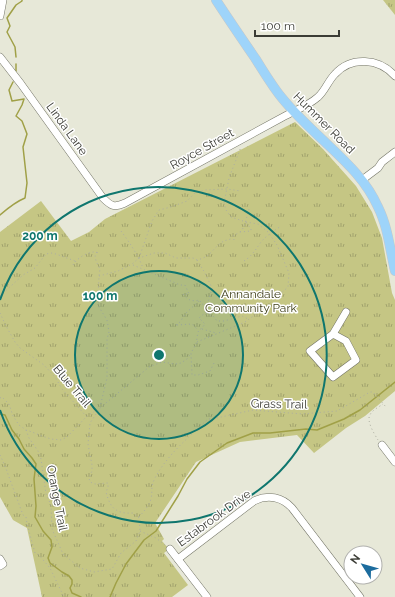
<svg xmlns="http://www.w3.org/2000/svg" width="395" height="597" viewBox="0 0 395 597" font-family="Raleway,sans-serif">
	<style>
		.park { fill: url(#park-tufts) }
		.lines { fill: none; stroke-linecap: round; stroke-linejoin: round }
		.stream { stroke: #a0a047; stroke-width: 1.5 }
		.minor-casing { stroke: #737466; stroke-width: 8 }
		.major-casing { stroke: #c8c8c6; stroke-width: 10 }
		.path { stroke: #adaea1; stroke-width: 1; stroke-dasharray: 1 3; stroke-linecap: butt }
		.minor { stroke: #fff; stroke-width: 7 }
		.major { stroke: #9ed4fa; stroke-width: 9 }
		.ring { fill: none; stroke: #0f766e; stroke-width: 2 }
		.labels { text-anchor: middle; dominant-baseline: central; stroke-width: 3; stroke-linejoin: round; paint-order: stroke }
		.street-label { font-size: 12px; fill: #3b3c35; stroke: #fff }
		.park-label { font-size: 12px; fill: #3e3e18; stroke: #fff }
		.centre { fill: #0f766e; stroke: #fff; stroke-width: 2 }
		.ring-label { font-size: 12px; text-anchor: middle; font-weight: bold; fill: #0f766e; stroke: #fff; stroke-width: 3; stroke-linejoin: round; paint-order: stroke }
	</style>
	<defs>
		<pattern id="park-tufts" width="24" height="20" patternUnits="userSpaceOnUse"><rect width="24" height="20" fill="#c5c684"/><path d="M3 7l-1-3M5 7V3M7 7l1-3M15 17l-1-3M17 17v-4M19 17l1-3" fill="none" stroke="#a1a26d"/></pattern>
	</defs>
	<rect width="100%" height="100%" fill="#e7e8d8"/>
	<g class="park">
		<path d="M383,0H395V15Z"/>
		<path d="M295,122L323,149L356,186L372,212L382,238L392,293L395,300V391L365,416L346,428L314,453L297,435L240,442L196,462L155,523L164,539L162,541L169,549L164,553L188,585L172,597H42L27,528L13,520L0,497V232L41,201L71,241L89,232L105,219Z"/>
	</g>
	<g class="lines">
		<g class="stream">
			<path d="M16,57L15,47L7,32L10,26L7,18L16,5L22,1V0"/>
			<path d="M16,71V64"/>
			<path d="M0,215C8,208 15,202 25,198L27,183L23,147L27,134L22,121L16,116L22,105L24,99L12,101L9,90L13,82"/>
			<path d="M0,414L5,415L12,430L19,439L24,449L32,458L36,464L34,479L36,506L35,517L43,531L51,540L52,547L48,558L50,563L62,572L69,576L72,580V584L70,588L72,593L81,597"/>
			<path d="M110,597L116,583L126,564L144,540L156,531L178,496L187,479L200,462L227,443L253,433H270L306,429L317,430L344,419L360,410L395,382"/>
		</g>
		<defs>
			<g id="minor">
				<path d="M0,16L3,0"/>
				<path d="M0,57L21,84L103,198C111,206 114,208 125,203L283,117C294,111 308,106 318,97C325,91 328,81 335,74C351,56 379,58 395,76"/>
				<path d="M362,180L378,168L382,162L395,152"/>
				<path d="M333,334L310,351L333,377L356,360L346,341L333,334L346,312"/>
				<path d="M382,445L395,462"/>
				<path d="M170,549L207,597"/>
				<path d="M0,559L3,564L0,566"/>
				<path d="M178,559L254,501C268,494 282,497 292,508L360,597"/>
			</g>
			<path id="major" d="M216,0C229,20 242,39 255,58C264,72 272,86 282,98C295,114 310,128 325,142C346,162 366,180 378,207C388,227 390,250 395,271"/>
		</defs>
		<use href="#minor" class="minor-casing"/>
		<use href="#major" class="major-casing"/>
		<g class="path">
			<path d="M121,231C130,243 138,255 143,268"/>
			<path d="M240,232L251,231V229L246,222"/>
			<path d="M234,240L233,236L240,232L244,227L249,209"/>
			<path d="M97,252L95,256L96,261L100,269L99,276L98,299L99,307L107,320L109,332L107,339V378L100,407"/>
			<path d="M139,258L152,221L157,213L159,210L171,207L187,201L195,193L205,190L227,189L241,191"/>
			<path d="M197,260L205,273L212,288L205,313L199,318L205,324L201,329H200L198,332L196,344L191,353L192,375H198L210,371L215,361"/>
			<path d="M244,261C252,256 256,249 261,242C267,235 274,231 281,226"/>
			<path d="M73,265C76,259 87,252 94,252C95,252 99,253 100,253"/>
			<path d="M133,265L180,285H185L189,294H183C188,300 192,302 199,300"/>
			<path d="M99,276L118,271L132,264L139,258L154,253H165L176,258H193L197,260C212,256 211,250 221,243C224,240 229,240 233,238"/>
			<path d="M0,296L23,275L35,268L46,254L51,253L56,254L75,261"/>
			<path d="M200,301L202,304L207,306"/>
			<path d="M0,313L6,326L15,342L20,348L44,365L55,377L62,389L86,416"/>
			<path d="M206,313L213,316L217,321H224L242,316L248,319"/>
			<path d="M176,325L180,322L186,313L199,301"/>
			<path d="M177,325L192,324L198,330"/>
			<path d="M202,329L216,333"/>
			<path d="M197,342L245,322L267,306L288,287L289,273L277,245L268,232L258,224L246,222L231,217L226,210L224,203L229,178L241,147"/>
			<path d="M0,398L2,397L9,404L13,416L19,425L26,430L32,432L42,436L51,439L61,440L67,437L87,416L97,410"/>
			<path d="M26,430L29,438L38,451L41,459L46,494L51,505L52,529L63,554L80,568L94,572L112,569L121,553L136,541L140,531L139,518L133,513C116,514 110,508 106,492L108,487V483L95,484L90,482L89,478L92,471V465L88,444L90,423L100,408L149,367L162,362L175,364L181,363L187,359L191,353"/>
			<path d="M378,440C375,435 366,421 370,415C372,410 379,407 383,404"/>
			<path d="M0,455L5,466L23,515L26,517L27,524L35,553L38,554L50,568L64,597"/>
			<path d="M139,517C144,511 149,506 151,499C153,490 150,488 155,478C167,455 189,437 208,419H212L253,410L302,414L337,411L370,392H373L386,407"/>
			<path d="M140,531L156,538L165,545"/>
		</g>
		<use href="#minor" class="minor"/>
		<use href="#major" class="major"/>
	</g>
	<circle cx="159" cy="355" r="84" fill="#0f766e" fill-opacity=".12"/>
	<g class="ring">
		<circle cx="159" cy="355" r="84"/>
		<path d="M0 300A168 168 0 1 1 0 410"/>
	</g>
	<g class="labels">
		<g class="street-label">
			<text transform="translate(324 123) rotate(45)">Hummer Road</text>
			<text transform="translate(67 129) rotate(54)">Linda Lane</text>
			<text transform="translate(202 149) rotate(-29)">Royce Street</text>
			<text transform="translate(72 386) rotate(50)">Blue Trail</text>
			<text transform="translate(279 404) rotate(1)">Grass Trail</text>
			<text transform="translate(57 498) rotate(79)">Orange Trail</text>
			<text transform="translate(214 518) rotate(-36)">Estabrook Drive</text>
		</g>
		<g class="park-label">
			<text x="251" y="294">Annandale<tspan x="251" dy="14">Community Park</tspan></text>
		</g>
	</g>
	<circle cx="159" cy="355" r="6" class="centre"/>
	<g class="ring-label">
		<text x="40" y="240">200 m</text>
		<text x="100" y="300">100 m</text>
	</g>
	<g transform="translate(363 565) rotate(307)"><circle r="19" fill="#ffffff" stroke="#b1b1ae"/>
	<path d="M0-3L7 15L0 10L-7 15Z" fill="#1c6c9e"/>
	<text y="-6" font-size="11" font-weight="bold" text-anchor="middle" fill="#3b3c35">N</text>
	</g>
	<path d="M255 30v6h84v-6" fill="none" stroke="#3b3c35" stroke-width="2"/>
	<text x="261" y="30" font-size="12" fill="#3b3c35" stroke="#ffffff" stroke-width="3" paint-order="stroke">100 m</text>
</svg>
